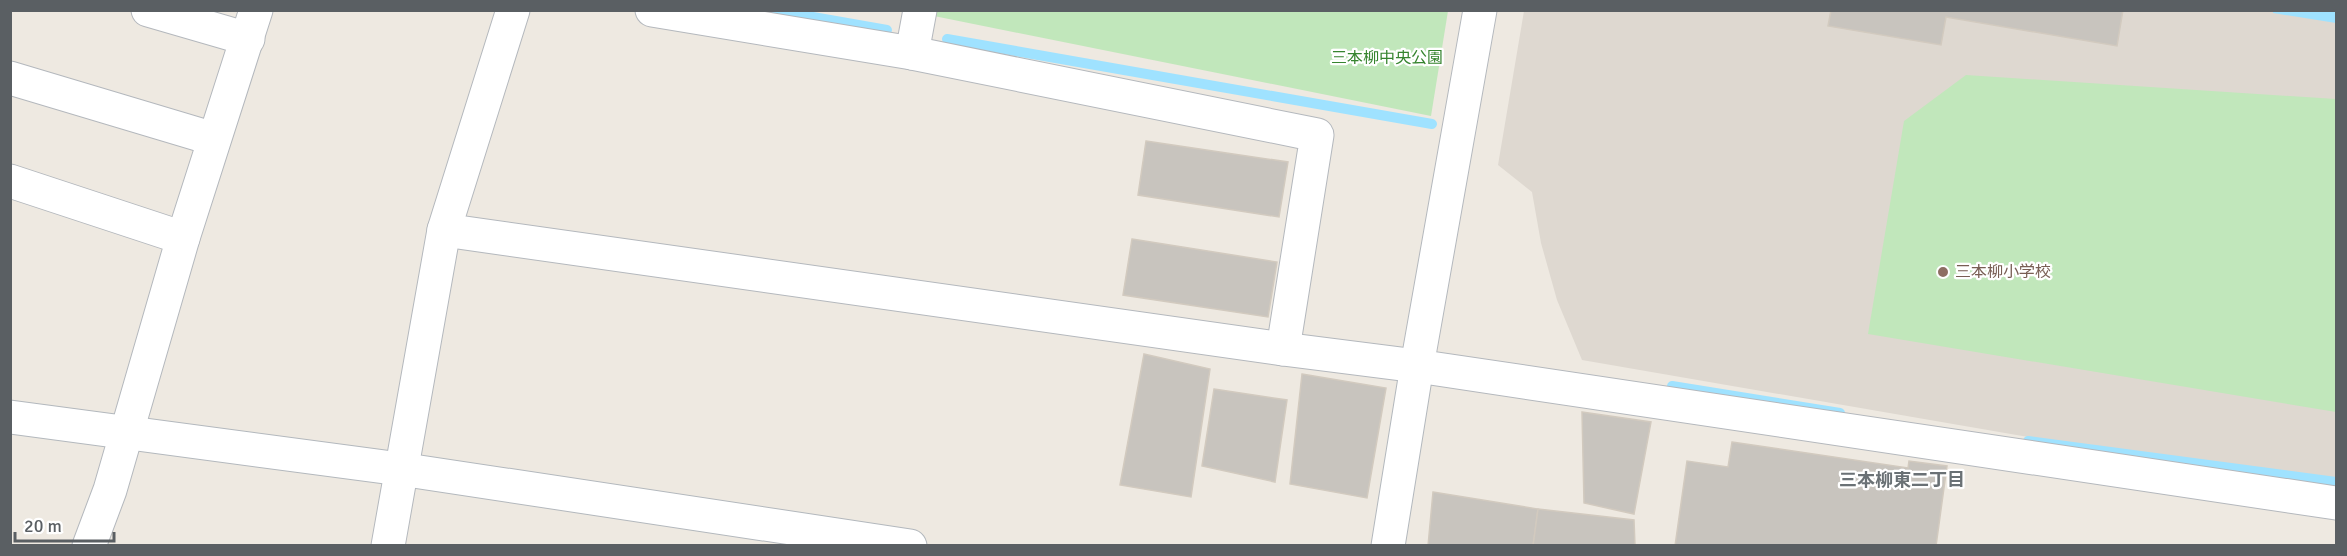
<svg xmlns="http://www.w3.org/2000/svg" width="2347" height="556" viewBox="0 0 2347 556" font-family="Signika,'Noto Sans JP',sans-serif">
	<style>
		.education { fill: #ded8d0 }
		.green { fill: #c1e7bb }
		.water { fill: #9fe2ff }
		.lines { fill: none; stroke-linecap: round; stroke-linejoin: round }
		.stream { stroke: #9fe2ff; stroke-width: 10 }
		.building { fill: #c8c4be; stroke: #d2cabf; stroke-width: 1.5 }
		.street-casing { stroke: #b4b8bd; stroke-width: 35 }
		.secondary-casing { stroke: #b3b8bd; stroke-width: 35 }
		.street { stroke: #fff; stroke-width: 33 }
		.secondary { stroke: #fff; stroke-width: 33 }
		.education-dot { fill: #8d6e63; stroke: #fff; stroke-width: 2 }
		.labels { text-anchor: middle; dominant-baseline: central; stroke-width: 4.5; stroke-linejoin: round; paint-order: stroke }
		.park-label { font-size: 16px; fill: #36842f; stroke: #fff }
		.education-label { font-size: 16px; fill: #785e54; stroke: #fff; text-anchor: start }
		.neighbourhood-label { font-size: 18px; font-weight: bold; fill: #6a7175; stroke: #fff }
	</style>
	<rect width="100%" height="100%" fill="#eee9e1"/>
	<path class="education" d="M1524,11H2336V490L1582,360L1557,300L1541,243L1532,192L1498,165Z"/>
	<g class="green">
		<path d="M935,10L1448,11L1431,116L934,16Z"/>
		<path d="M1966,75L2336,99V412L1868,334L1904,121Z"/>
	</g>
	<path class="water" d="M2273,11H2336V23L2273,13Z"/>
	<g class="lines">
		<g class="stream">
			<path d="M773,10L887,30"/>
			<path d="M947,39L1432,124"/>
			<path d="M1672,386L1840,413"/>
			<path d="M2028,441L2336,482"/>
		</g>
	</g>
	<g class="building">
		<path d="M1831,10H2123L2117,46L1946,17L1941,45L1828,26Z"/>
		<path d="M1146,141L1288,162L1279,217L1138,195Z"/>
		<path d="M1132,239L1277,262L1268,317L1123,295Z"/>
		<path d="M1144,354L1210,369L1191,497L1120,485Z"/>
		<path d="M1302,374L1386,388L1367,498L1290,484Z"/>
		<path d="M1214,389L1287,400L1275,482L1202,466Z"/>
		<path d="M1582,412L1651,422L1634,514L1584,503Z"/>
		<path d="M1732,442L1908,468L1909,461L1947,466L1936,546H1675L1687,461L1728,467Z"/>
		<path d="M1433,492L1538,509L1533,546H1428Z"/>
		<path d="M1538,509L1634,520L1635,546H1533Z"/>
	</g>
	<g class="lines">
		<defs>
			<g id="street">
				<path d="M148,10L248,39"/>
				<path d="M652,10L912,53L1317,135L1283,349"/>
				<path d="M912,53L920,10"/>
				<path d="M10,78L214,139"/>
				<path d="M10,181L183,238"/>
				<path d="M444,230L1283,349L1417,366L2336,503"/>
				<path d="M1417,366L1480,10"/>
				<path d="M89,546L110,490L183,238L256,10"/>
				<path d="M388,546L444,230L513,10"/>
			</g>
			<g id="secondary">
				<path d="M10,417L400,469L910,546"/>
				<path d="M1388,546L1417,366"/>
			</g>
		</defs>
		<use href="#street" class="street-casing"/>
		<use href="#secondary" class="secondary-casing"/>
		<use href="#street" class="street"/>
		<use href="#secondary" class="secondary"/>
	</g>
	<circle class="education-dot" cx="1943" cy="272" r="6"/>
	<g class="labels">
		<g class="park-label">
			<text x="1387" y="58">三本柳中央公園</text>
		</g>
		<g class="education-label">
			<text x="1955" y="272">三本柳小学校</text>
		</g>
		<g class="neighbourhood-label">
			<text x="1902" y="480">三本柳東二丁目</text>
		</g>
	</g>
	<rect width="2347" height="556" fill="none" stroke="#5a5f63" stroke-width="24"/>
	<path d="M15 532v9h99v-9" fill="none" stroke="#5a5f63" stroke-width="3"/>
	<text x="24" y="532" font-size="18" fill="#5a5f63" stroke="#ffffff" stroke-width="4.5" paint-order="stroke">20 m</text>
</svg>
